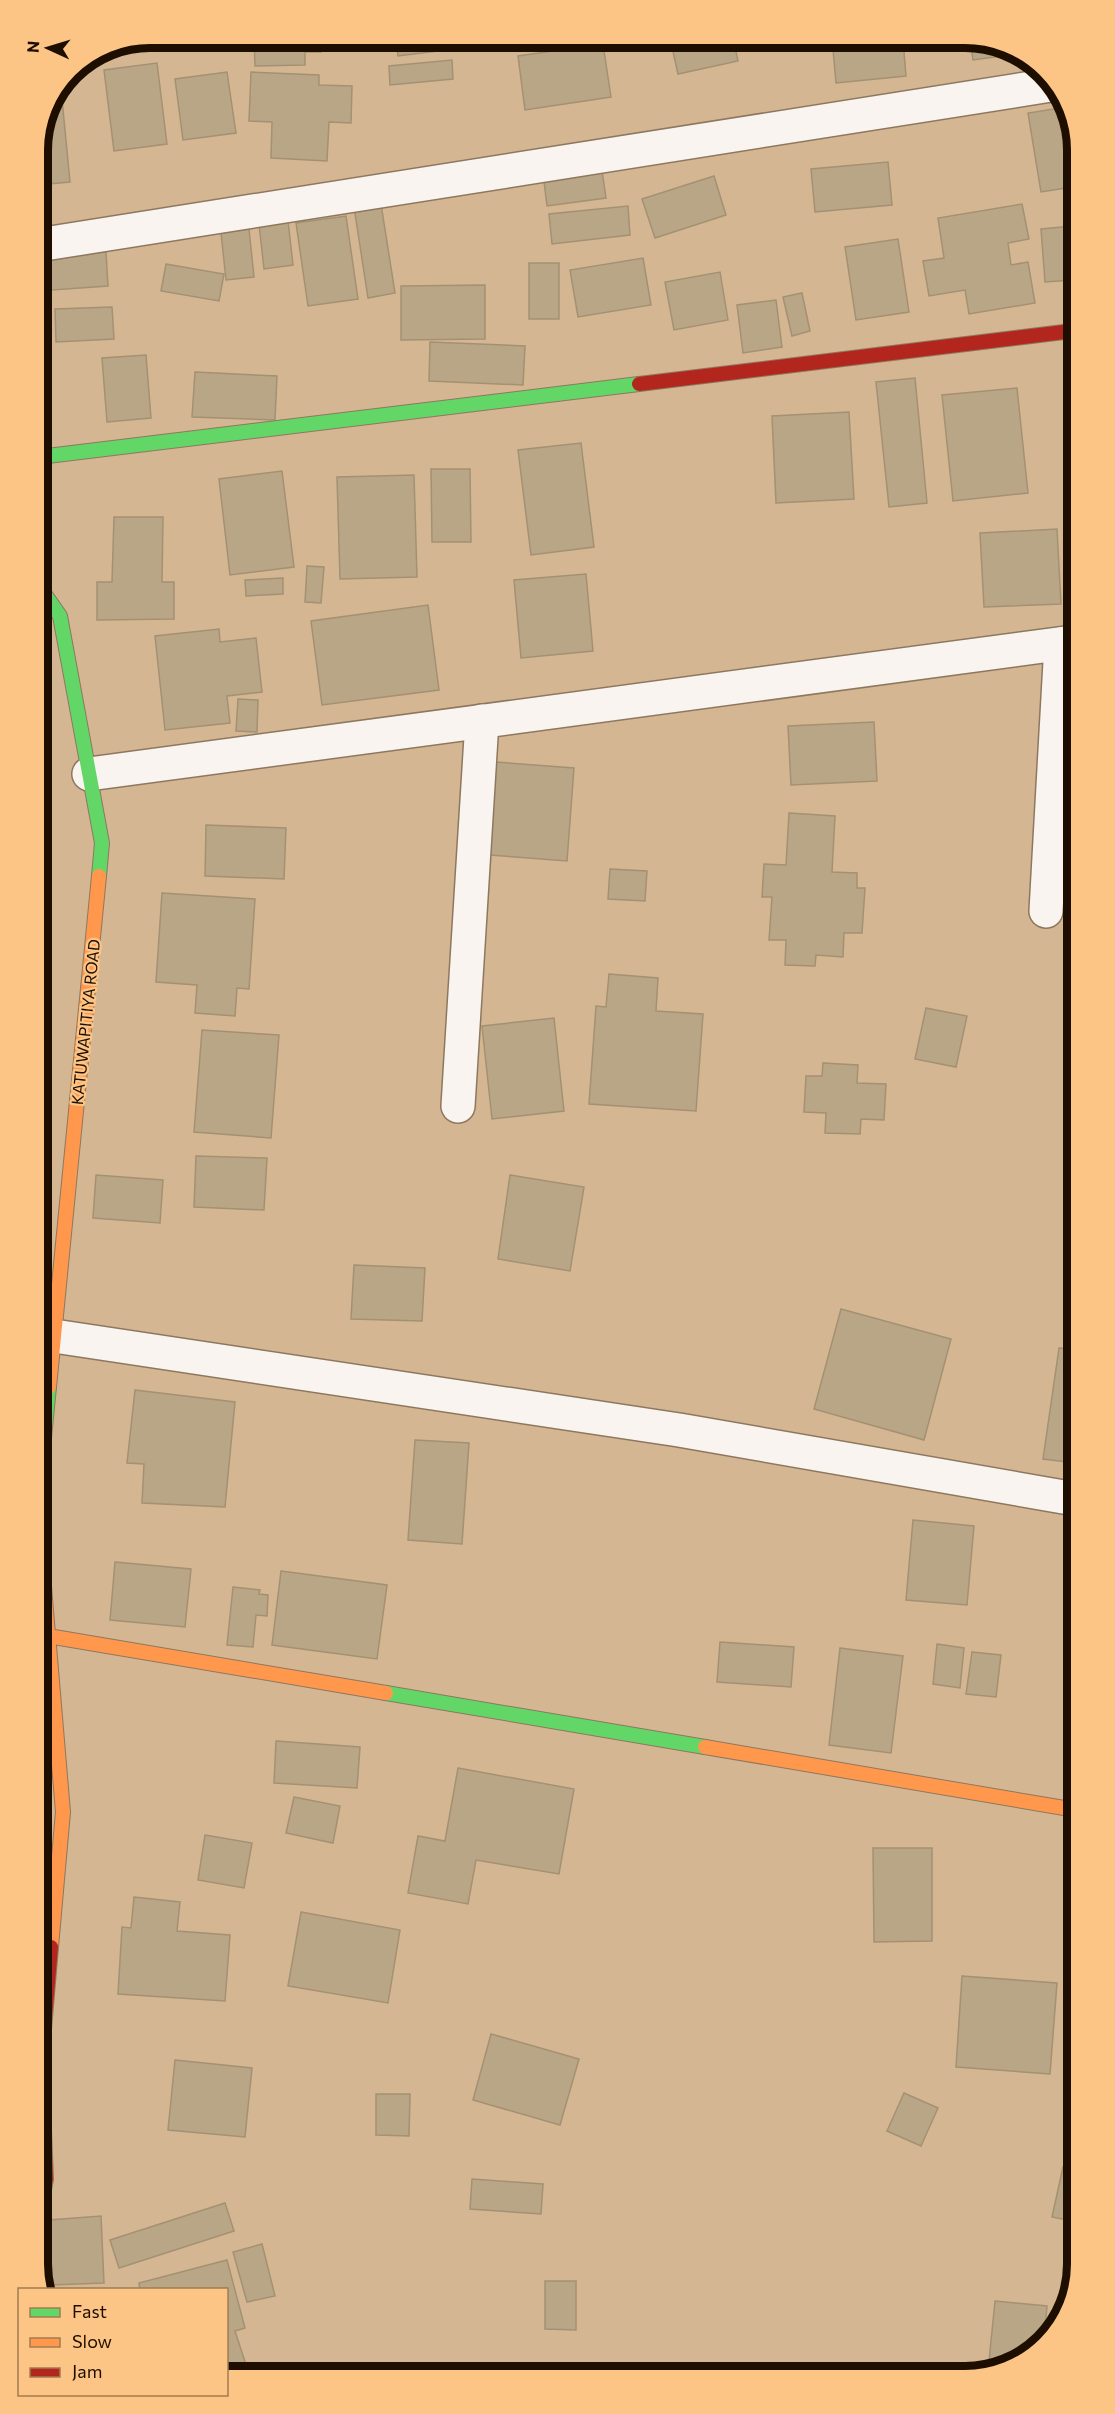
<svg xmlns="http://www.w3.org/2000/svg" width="1115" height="2414" viewBox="0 0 1115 2414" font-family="Commissioner,sans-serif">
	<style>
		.building { fill: #b9a687; stroke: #a49171; stroke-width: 1.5 }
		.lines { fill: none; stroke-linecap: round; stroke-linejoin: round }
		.street-casing { stroke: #8d785f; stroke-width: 36 }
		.fast-casing { stroke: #8d785f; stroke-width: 16 }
		.slow-casing { stroke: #8d785f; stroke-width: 16 }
		.jam-casing { stroke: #8d785f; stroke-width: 16 }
		.street { stroke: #f9f4ef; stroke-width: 33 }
		.fast { stroke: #63d668; stroke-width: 14 }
		.slow { stroke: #ff974d; stroke-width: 14 }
		.jam { stroke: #b3261e; stroke-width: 14 }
		.labels { text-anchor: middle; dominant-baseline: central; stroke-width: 4.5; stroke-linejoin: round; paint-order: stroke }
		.street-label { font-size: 16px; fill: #1d0e00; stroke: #fdc585 }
		.rim { fill: none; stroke: #1d0e00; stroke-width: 8 }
	</style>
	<rect width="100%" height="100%" fill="#d4b693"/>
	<g class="building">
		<path d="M254,38H320L321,52H305V65L255,66Z"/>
		<path d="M396,38H478V46L398,56Z"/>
		<path d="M670,38H733L738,61L678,74Z"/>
		<path d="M832,38H889L890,42L903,40L906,76L836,83Z"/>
		<path d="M929,38H962L963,48L931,51Z"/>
		<path d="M970,38L1001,49L1002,56L973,60Z"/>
		<path d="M603,44L611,97L525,110L518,56Z"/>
		<path d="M86,60L87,66L75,68Z"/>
		<path d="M452,60L453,79L390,85L389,66Z"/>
		<path d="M157,63L167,144L114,151L104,70Z"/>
		<path d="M227,72L236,133L183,140L175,79Z"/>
		<path d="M251,72L319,75V85L352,86L351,123L329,122L327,161L271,158L272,122L249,121Z"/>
		<path d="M58,99H62L70,182L38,185V143Z"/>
		<path d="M1066,107L1072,143V187L1041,192L1028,113Z"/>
		<path d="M888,162L892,205L815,212L811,169Z"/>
		<path d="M601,164L606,198L547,206L543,173Z"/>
		<path d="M714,176L726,215L655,238L642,199Z"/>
		<path d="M381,204L395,293L368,298L354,207Z"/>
		<path d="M1022,204L1029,239L1008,243L1011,265L1028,262L1035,303L969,314L965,290L929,296L923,261L944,258L938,218Z"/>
		<path d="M628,206L630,235L552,244L549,214Z"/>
		<path d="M346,216L358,299L308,306L296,223Z"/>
		<path d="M288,221L293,265L264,269L259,224Z"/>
		<path d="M1072,226V280L1045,282L1041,229Z"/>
		<path d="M249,229L254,277L226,280L221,233Z"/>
		<path d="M898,239L909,312L856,320L845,247Z"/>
		<path d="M106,252L108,286L38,291V257Z"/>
		<path d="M643,258L651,305L578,317L570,270Z"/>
		<rect x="529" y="263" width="30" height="56"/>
		<path d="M166,264L224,274L219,301L161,291Z"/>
		<path d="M720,272L728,320L674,330L665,282Z"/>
		<path d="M485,285V339L401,340V286Z"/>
		<path d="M802,293L810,331L792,336L783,297Z"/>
		<path d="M776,300L782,347L743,353L737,305Z"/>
		<path d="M112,307L114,339L56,342L55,309Z"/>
		<path d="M430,342L525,346L523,385L429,381Z"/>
		<path d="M146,355L151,418L107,422L102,358Z"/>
		<path d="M195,372L277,376L275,420L192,417Z"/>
		<path d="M42,377L45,435H39L38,378Z"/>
		<path d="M915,378L927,503L889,507L876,382Z"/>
		<path d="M1017,388L1028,493L953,501L942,395Z"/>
		<path d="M849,412L854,499L776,503L772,416Z"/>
		<path d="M581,443L594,547L531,555L518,450Z"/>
		<path d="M431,469H470L471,542H432Z"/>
		<path d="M282,471L294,567L230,575L219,479Z"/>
		<path d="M414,475L417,577L340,579L337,477Z"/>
		<path d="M114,517H163L162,582H174V619L97,620V582H112Z"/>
		<path d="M1057,529L1061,604L984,607L980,533Z"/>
		<path d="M307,566L324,567L321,603L305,602Z"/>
		<path d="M586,574L593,651L521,658L514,580Z"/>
		<path d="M283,578V594L246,596L245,580Z"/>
		<path d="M428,605L439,690L322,705L311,621Z"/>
		<path d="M219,629L220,642L256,638L262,692L227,696L230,723L165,730L155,636Z"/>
		<path d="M238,699L258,700L257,732L236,731Z"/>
		<path d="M874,722L877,781L791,785L788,726Z"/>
		<path d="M496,762L574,768L567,861L490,855Z"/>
		<path d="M789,813L835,816L832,872L857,873V888H865L862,933H844L843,957L816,955L815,966L785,965L786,940H769L772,897H762L764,864L786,865Z"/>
		<path d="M206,825L286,828L284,879L205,876Z"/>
		<path d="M610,869L647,871L645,901L608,899Z"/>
		<path d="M162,893L255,899L249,989L237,988L235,1016L195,1013L197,985L156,982Z"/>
		<path d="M609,974L658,978L656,1011L703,1014L696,1111L589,1104L596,1006L606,1007Z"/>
		<path d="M926,1008L967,1016L956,1067L915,1059Z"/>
		<path d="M554,1018L564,1111L492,1119L482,1026Z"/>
		<path d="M202,1030L279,1035L271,1138L194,1132Z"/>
		<path d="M823,1063L858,1065L857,1083L886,1084L884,1120L861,1119L860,1134L825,1133L826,1113L804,1112L806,1076H822Z"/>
		<path d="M196,1156L267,1158L264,1210L194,1207Z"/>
		<path d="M96,1175L163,1180L160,1223L93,1218Z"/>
		<path d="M510,1175L584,1187L570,1271L498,1259Z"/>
		<path d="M354,1265L425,1268L422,1321L351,1319Z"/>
		<path d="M841,1309L951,1339L924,1440L814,1409Z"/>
		<path d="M1059,1348L1075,1350V1463L1043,1459Z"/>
		<path d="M135,1390L235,1402L225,1507L142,1503L144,1464L127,1463Z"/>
		<path d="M415,1440L469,1443L462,1544L408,1540Z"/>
		<path d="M913,1520L974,1526L967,1605L906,1600Z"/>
		<path d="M1074,1535H1075L1076,1649H1066Z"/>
		<path d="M115,1562L191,1569L185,1627L110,1620Z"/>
		<path d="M281,1571L387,1585L377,1659L272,1645Z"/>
		<path d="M233,1587L260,1590L259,1594L268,1595L267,1616L256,1615L253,1647L227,1645Z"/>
		<path d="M720,1642L794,1647L791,1687L717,1682Z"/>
		<path d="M937,1644L964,1648L960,1688L933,1684Z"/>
		<path d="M840,1648L903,1656L891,1753L829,1745Z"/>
		<path d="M972,1652L1001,1655L996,1697L966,1694Z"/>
		<path d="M276,1741L360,1747L357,1788L274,1783Z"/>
		<path d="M458,1768L574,1789L559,1874L476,1860L468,1904L408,1893L418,1836L445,1841Z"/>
		<path d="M294,1797L340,1806L333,1843L286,1833Z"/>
		<path d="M205,1835L252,1843L244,1888L198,1880Z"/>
		<path d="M873,1848H932V1941L874,1942Z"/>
		<path d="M134,1897L180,1902L177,1931L230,1935L225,2001L118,1994L122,1927L131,1928Z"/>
		<path d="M301,1912L400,1930L388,2003L288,1986Z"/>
		<path d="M962,1976L1057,1983L1050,2074L956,2067Z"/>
		<path d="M491,2034L579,2059L560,2125L473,2100Z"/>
		<path d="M175,2060L252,2068L245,2137L168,2130Z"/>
		<path d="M904,2093L938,2108L921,2146L887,2131Z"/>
		<path d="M376,2094H410L409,2136L376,2135Z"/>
		<path d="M1063,2167L1077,2170V2222L1052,2217Z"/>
		<path d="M472,2179L543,2184L541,2214L470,2209Z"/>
		<path d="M225,2203L234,2231L119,2268L110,2240Z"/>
		<path d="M101,2216L104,2283L52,2285L49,2220Z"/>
		<path d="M262,2244L275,2296L247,2302L233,2252Z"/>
		<path d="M227,2260L245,2328L235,2331L248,2371L234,2376H226V2290H140L139,2283Z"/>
		<path d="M545,2281H576V2330L545,2329Z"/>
		<path d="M995,2301L1047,2306L1044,2340L1002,2370L988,2371Z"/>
	</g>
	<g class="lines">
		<defs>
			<g id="street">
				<path d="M38,245L1051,85"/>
				<path d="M89,774L1073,642"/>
				<path d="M1046,911L1061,644"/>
				<path d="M458,1106L482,721"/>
				<path d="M54,1336L679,1430L1075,1499"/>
			</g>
			<g id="fast">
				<path d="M39,457L639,384"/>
				<path d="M39,586L60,616L102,843L99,876"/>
				<path d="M41,1468L49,1387"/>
				<path d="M386,1693L705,1747"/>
				<path d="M44,2280L47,2290"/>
			</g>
			<g id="slow">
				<path d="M49,1387L99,876"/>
				<path d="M42,1563L63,1812L51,1947"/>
				<path d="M48,1636L386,1693"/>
				<path d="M705,1747L1076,1810"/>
			</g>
			<g id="jam">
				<path d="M639,384L1072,331"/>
				<path d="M43,2041L51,1947"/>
				<path d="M43,2107L46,2179L43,2195"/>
			</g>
		</defs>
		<use href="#street" class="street-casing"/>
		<use href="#fast" class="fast-casing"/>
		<use href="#slow" class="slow-casing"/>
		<use href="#jam" class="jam-casing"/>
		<use href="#street" class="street"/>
		<use href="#fast" class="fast"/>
		<use href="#slow" class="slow"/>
		<use href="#jam" class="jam"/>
	</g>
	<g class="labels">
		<g class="street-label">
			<text transform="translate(85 1022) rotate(-84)">KATUWAPITIYA ROAD</text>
		</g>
	</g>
	<path d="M0 0H1115V2414H0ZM150 48H965A102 102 0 0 1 1067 150V2264A102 102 0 0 1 965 2366H150A102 102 0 0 1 48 2264V150A102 102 0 0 1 150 48Z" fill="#fdc585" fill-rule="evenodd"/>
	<path class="rim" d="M150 48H965A102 102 0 0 1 1067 150V2264A102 102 0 0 1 965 2366H150A102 102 0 0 1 48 2264V150A102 102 0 0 1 150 48Z"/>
	<rect x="18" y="2288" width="210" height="108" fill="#fdc585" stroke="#a37c50" stroke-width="1.5"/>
	<rect x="30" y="2308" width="30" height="9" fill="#63d668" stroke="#a37c50" stroke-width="1.5"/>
	<text x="72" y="2318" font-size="18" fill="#1d0e00">Fast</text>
	<rect x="30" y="2338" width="30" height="9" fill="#ff974d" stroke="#a37c50" stroke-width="1.5"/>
	<text x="72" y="2348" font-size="18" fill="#1d0e00">Slow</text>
	<rect x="30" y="2368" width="30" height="9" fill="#b3261e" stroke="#a37c50" stroke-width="1.5"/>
	<text x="72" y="2378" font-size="18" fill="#1d0e00">Jam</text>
	<g transform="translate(48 48) rotate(274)" stroke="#fdc585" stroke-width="4.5" paint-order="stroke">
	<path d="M0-4.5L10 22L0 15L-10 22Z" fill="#1d0e00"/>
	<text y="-9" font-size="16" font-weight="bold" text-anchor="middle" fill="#1d0e00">N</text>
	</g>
</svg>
